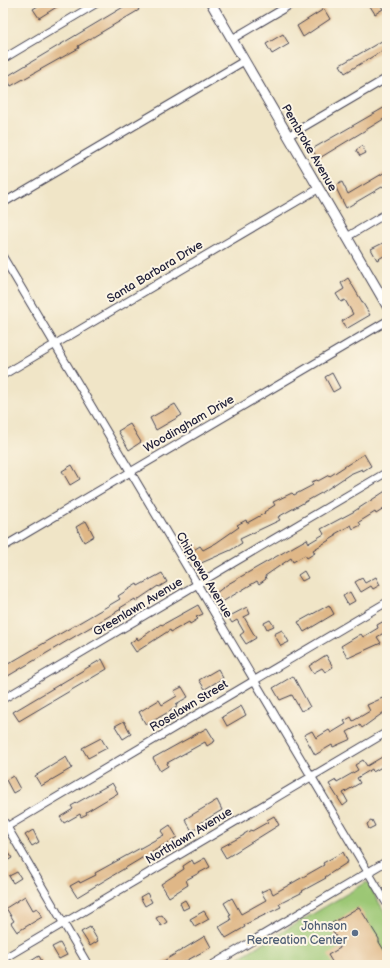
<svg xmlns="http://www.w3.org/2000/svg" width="390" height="968" viewBox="0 0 390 968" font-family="'Balsamiq Sans',sans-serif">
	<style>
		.green { fill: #9cc774; stroke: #5f7458 }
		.building { fill: #dfb787 }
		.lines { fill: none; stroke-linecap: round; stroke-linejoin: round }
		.minor-casing { stroke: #413f50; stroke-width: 9 }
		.tertiary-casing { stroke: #413f50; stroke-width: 11 }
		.minor { stroke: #fff; stroke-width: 7 }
		.tertiary { stroke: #fff; stroke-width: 9 }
		.service-dot { fill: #5c6f8a; stroke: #fcf5e5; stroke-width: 1.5 }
		.labels { text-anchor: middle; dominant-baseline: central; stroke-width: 4; stroke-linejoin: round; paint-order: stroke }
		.street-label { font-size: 12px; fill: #22223b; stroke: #fcf5e5 }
		.service-label { font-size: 12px; fill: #4e5e75; stroke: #fcf5e5; text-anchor: end }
	</style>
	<rect width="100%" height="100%" fill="#fcf5e5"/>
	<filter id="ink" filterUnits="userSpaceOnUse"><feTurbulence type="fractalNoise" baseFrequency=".025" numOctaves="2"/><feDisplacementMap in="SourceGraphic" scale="8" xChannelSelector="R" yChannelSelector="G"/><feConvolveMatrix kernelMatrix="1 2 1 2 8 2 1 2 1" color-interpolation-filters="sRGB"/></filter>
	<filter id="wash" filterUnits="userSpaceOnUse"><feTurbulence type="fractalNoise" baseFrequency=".012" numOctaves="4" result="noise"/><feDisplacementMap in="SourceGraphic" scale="16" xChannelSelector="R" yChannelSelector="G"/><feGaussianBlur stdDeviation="0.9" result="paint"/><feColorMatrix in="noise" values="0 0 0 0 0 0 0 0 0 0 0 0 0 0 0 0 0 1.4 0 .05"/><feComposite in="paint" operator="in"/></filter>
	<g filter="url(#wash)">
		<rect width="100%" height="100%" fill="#f0e5c7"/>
		<path class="green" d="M367,882L387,916V965H226Z"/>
		<g id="blocks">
			<g class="building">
				<path d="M43,3H63L39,18L33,9Z"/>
				<path d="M130,3H135L139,10L78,46L79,48L11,86L6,77Z"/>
				<path d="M368,3H379L383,9L375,14Z"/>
				<path d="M324,9L330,19L303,37L297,26Z"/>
				<path d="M283,34L289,44L272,54L266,44Z"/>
				<path d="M387,38V48L345,73L340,65Z"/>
				<path d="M387,106V117L318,159L312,149Z"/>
				<path d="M362,146L366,153L360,156L356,150Z"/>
				<path d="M387,171V184L346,208L335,186L342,182L348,194Z"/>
				<path d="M387,241V254L377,260L371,249Z"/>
				<path d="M348,278L370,315L346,329L342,321L353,314L345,300L341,302L336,294L344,289L341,283Z"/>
				<path d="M332,373L340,388L333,392L325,377Z"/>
				<path d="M175,404L182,415L156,430L150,418Z"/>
				<path d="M130,424L141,442L129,450L118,431Z"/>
				<path d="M364,454L371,466L363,471L362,469L350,474L323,492L278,517L280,520L240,539L242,543L231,550L199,564L192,551L200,546L203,550L216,543L239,527L237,525L246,520L247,523L265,513L264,512L275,505L273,502L292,493L294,495L313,485L311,482L317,480L318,481L329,475L330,476Z"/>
				<path d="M72,465L80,479L70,485L62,471Z"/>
				<path d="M387,490V507L376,514L375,512L359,522L361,525L353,529L351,525L335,534L336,536L313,550L315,553L307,558L305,555L293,562L291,558L265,576L266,579L259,584L257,581L222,602L216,593L228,584L307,539L309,543L324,534L321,529L353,512Z"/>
				<path d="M86,521L94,536L84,542L76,527Z"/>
				<path d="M304,571L308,578L302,581L298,575Z"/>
				<path d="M162,573L167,582L159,587L158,586L136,601L135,599L120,608L121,609L3,679V667L120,599L118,596L137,584L138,586Z"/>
				<path d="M376,577L380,585L373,589L371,586L361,592L355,582L362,578L365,583Z"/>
				<path d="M350,592L355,601L348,605L343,596Z"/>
				<path d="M198,605L203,614L196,617L198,619L190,624L189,622L171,632L170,630L136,652L130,643L137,638L138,640L161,624L162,625Z"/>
				<path d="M329,605L334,614L304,632L298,622Z"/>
				<path d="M247,607L250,614L244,617L256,638L246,644L240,635L244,632L237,620L232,623L228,617Z"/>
				<path d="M270,620L274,626L267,629L264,623Z"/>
				<path d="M384,621L387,631L377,637L381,643L348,658L341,646L361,634L363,637L378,628L377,625Z"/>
				<path d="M282,630L289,642L281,646L274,634Z"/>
				<path d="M326,655L333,667L325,672L322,668L313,673L309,666Z"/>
				<path d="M102,659L107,669L19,721L13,712Z"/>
				<path d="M218,669L223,678L205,689L199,680Z"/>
				<path d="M293,676L310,707L301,711L292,695L280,700L273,688Z"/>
				<path d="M182,687L188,697L176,704L177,707L146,725L139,712L159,700L162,705L177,696L174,691Z"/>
				<path d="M387,696V710L362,728L360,725L347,732L351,739L333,747L332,745L315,755L304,735L312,731L316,738L329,730L331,733L346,724L344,721L351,717L353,721L370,711L367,705Z"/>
				<path d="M241,706L246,715L227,726L222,717Z"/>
				<path d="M124,721L131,734L123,739L115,726Z"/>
				<path d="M207,728L215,741L207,746L205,742L167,763L168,766L160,771L153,758Z"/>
				<path d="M101,738L107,748L88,758L82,748Z"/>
				<path d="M387,754V764L373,772L372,769L357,778L360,783L343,793L348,802L343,806L329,784L336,780L337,782L358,770L355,765L363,760L367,766Z"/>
				<path d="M66,757L72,768L41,786L35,776Z"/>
				<path d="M13,776L20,789L13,793L6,780Z"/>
				<path d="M112,783L118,793L86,812L87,814L81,817L80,814L64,823L60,817L73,809L71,806Z"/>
				<path d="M217,800L222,810L199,824L200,826L192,831L185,819Z"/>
				<path d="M274,816L279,825L226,858L220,848L244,835V834L251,830L252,831L268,822L267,820Z"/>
				<path d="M372,820L375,826L369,829L367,824Z"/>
				<path d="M170,825L177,837L77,897L70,886L79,881L80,883L96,875L95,873L164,835L161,831Z"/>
				<path d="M33,830L39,842L32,846L25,835Z"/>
				<path d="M3,842L12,858L3,863Z"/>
				<path d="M343,852L348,862L325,877L326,878L302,891L303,892L279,904L281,907L244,925L245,927L226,938L219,927L231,920L229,916L231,915L224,903L232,898L241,914L266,900L261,892L270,888L273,894L324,865L323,863Z"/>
				<path d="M205,858L210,867L186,880L188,885L169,897L161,884L184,869L183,866L192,860L194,864Z"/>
				<path d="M17,872L21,878L13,883L9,876Z"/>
				<path d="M147,893L152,902L145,906L140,897Z"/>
				<path d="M25,896L33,910L37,908L42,917L17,932L11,923L14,921L6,908Z"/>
				<path d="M185,900L189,907L183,910L180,903Z"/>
				<path d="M359,907L379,939V942L387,955V965H334L328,955L340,948L339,942L329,925Z"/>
				<path d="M204,911L209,919L195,927L190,919Z"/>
				<path d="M162,915L167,922L161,926L156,918Z"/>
				<path d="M90,927L98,941L90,946L81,932Z"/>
				<path d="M205,936L211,947L179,965H157Z"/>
				<path d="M60,943L67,955L59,959L52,947Z"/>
				<path d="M39,956L44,965H24L31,961Z"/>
			</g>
		</g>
	</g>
	<g filter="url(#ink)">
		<use href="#blocks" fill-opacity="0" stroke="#413f50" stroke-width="1"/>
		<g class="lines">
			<defs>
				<g id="minor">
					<path d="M232,39L293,3"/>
					<path d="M3,59L97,3"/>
					<path d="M288,136L387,78"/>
					<path d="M3,203L244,61"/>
					<path d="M347,237L387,213"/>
					<path d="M3,257L387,904"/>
					<path d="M3,375L318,189"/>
					<path d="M3,547L387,321"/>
					<path d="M3,699L387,472"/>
					<path d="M3,820L88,965"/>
					<path d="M3,829L387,602"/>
					<path d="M3,959L387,732"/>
					<path d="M212,965L387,861"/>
				</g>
				<path id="tertiary" d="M211,3L387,306"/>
			</defs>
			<use href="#minor" class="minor-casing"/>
			<use href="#tertiary" class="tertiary-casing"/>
			<use href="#minor" class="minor"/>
			<use href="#tertiary" class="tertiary"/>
		</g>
	</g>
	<circle class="service-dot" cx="355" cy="933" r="4"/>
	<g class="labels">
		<g class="street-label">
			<text transform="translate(309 148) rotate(60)">Pembroke Avenue</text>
			<text transform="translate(155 272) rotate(-31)">Santa Barbara Drive</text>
			<text transform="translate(189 424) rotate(-30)">Woodingham Drive</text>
			<text transform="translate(204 575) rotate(59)">Chippewa Avenue</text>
			<text transform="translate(138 607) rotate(-31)">Greenlawn Avenue</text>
			<text transform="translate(189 706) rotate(-31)">Roselawn Street</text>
			<text transform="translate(189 836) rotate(-31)">Northlawn Avenue</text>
		</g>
		<g class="service-label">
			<text x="347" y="926">Johnson<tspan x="347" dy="14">Recreation Center</tspan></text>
		</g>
	</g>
	<rect width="390" height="968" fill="none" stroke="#fcf5e5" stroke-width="16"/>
</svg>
